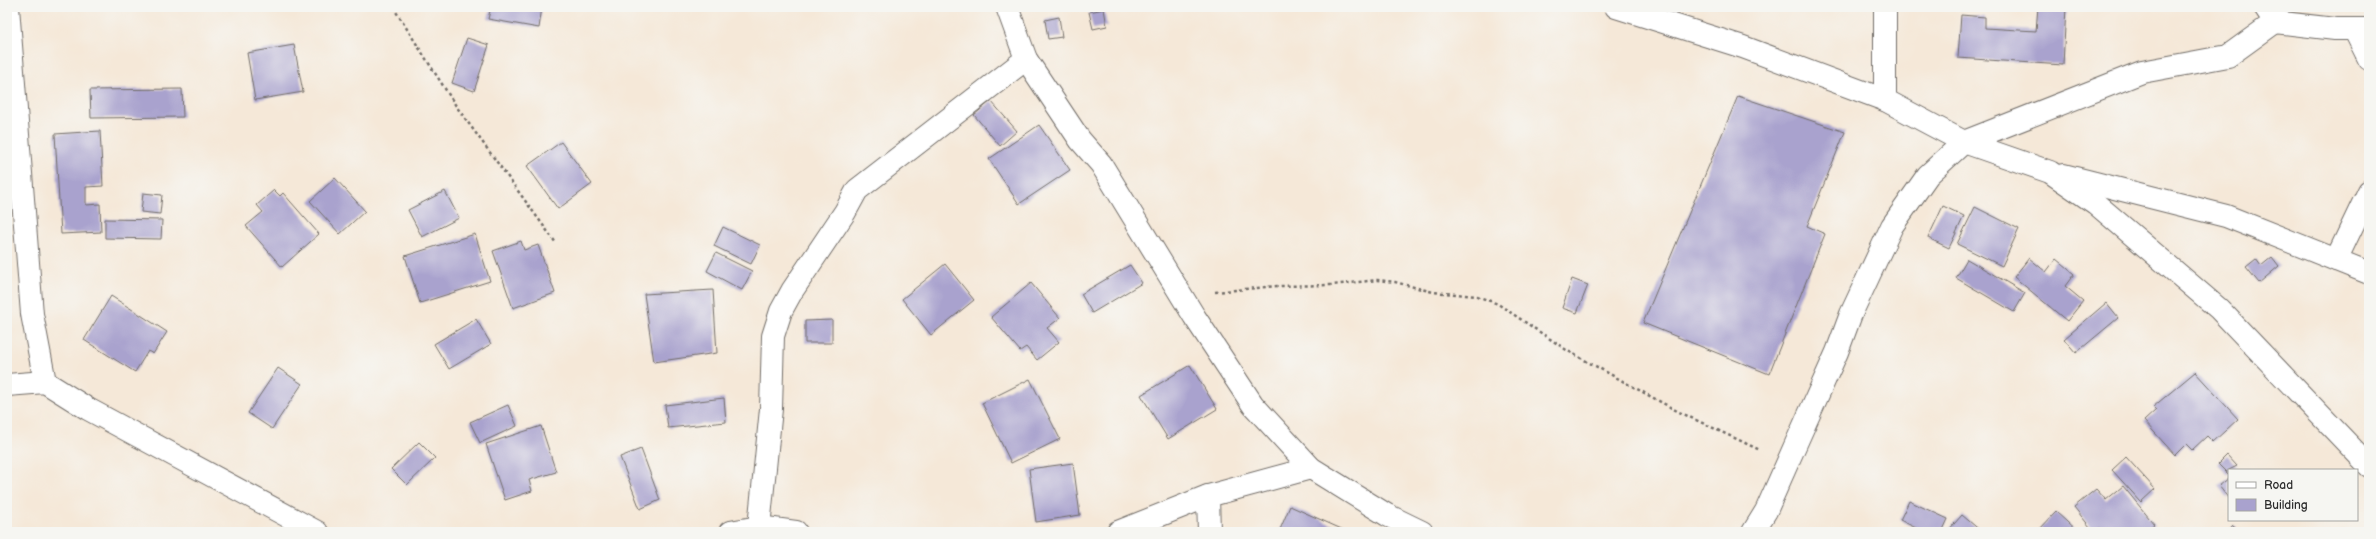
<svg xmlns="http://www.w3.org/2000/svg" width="2376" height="539" viewBox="0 0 2376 539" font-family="'Balsamiq Sans',sans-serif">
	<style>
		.building { fill: #a9a2ce }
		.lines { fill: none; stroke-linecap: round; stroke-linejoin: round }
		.street-casing { stroke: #726d68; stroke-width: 24 }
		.path { stroke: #726d68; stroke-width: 2.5; stroke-dasharray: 3 3; stroke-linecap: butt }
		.street { stroke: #fff; stroke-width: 22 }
	</style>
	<rect width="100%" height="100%" fill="#f6f6f2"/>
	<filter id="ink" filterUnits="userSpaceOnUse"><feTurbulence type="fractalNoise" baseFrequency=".025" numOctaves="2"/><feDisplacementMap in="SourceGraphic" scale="8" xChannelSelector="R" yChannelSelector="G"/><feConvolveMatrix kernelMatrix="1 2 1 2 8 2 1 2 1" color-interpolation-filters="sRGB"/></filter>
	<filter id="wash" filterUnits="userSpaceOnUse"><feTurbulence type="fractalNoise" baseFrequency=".012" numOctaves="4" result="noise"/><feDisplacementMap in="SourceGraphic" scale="16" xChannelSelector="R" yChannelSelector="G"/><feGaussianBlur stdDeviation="0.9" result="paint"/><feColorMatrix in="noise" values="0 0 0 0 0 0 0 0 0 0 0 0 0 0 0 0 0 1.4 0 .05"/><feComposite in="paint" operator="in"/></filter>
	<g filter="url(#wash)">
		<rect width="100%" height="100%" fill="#f5e8d8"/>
		<g id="blocks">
			<g class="building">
				<path d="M491,7H542L539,28L488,19Z"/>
				<path d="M2038,7H2066L2063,65L1958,58L1961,15L1985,17V28L2036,31Z"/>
				<path d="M1104,9L1107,26L1093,29L1089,12Z"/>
				<path d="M1059,17L1062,37L1048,39L1045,20Z"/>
				<path d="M467,38L489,45L474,91L452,83Z"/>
				<path d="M294,45L303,92L255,100L247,53Z"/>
				<path d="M182,89L183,117L91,118L90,90Z"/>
				<path d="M1738,96L1845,132L1807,226L1825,234L1769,374L1643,323Z"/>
				<path d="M991,101L1017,131L1000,146L974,115Z"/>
				<path d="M1039,125L1070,170L1019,204L989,159Z"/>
				<path d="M100,131L103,186L86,187V205L100,204L101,232L61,234L55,134Z"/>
				<path d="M561,142L592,184L558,209L527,166Z"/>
				<path d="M335,178L365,211L340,234L310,201Z"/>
				<path d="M274,190L280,196L283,193L319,234L282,267L246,226L263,212L257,205Z"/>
				<path d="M445,191L459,218L422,237L408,210Z"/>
				<path d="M143,193L162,195L160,214L141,212Z"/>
				<path d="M1943,206L1964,216L1949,248L1928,238Z"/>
				<path d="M1975,207L2019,229L2002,266L1957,244Z"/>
				<path d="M105,219L162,220L161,239L105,238Z"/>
				<path d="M723,227L760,245L751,264L714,246Z"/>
				<path d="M475,234L490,281L420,303L405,256Z"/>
				<path d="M521,241L524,250L538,245L555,293L513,308L493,251Z"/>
				<path d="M716,253L752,271L742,290L707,271Z"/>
				<path d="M2272,257L2279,266L2259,283L2246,267L2256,259L2261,266Z"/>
				<path d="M2029,258L2046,272L2056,259L2074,274L2065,286L2083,301L2067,321L2014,277Z"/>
				<path d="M1967,259L2025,293L2014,312L1956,278Z"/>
				<path d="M945,264L974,300L931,335L902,299Z"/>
				<path d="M1130,265L1142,283L1092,313L1081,294Z"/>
				<path d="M1572,279L1588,285L1577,313L1562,308Z"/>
				<path d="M1031,283L1060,318L1047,328L1059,342L1037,360L1026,347L1020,351L991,317Z"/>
				<path d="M713,290L717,353L654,362L644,294Z"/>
				<path d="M111,296L167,332L153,354L148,351L135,372L84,340Z"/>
				<path d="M2106,303L2118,318L2076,353L2064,339Z"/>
				<path d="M476,319L491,344L449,369L434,344Z"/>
				<path d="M832,320V343H805V321Z"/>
				<path d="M1190,365L1217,409L1168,439L1141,395Z"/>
				<path d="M278,368L302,384L272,429L248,413Z"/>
				<path d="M2195,372L2238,419L2213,442L2207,436L2192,450L2186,444L2175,455L2144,421L2156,410L2153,407Z"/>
				<path d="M1030,379L1060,439L1011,463L982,403Z"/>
				<path d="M724,398L726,422L668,428L665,405Z"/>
				<path d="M508,405L517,426L480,443L470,422Z"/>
				<path d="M541,426L556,472L529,480L532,491L505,500L486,444Z"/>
				<path d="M419,442L435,458L407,485L391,469Z"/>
				<path d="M641,449L660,500L640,509L620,457Z"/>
				<path d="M2227,455L2237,466L2229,470L2228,474L2218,464Z"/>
				<path d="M2126,457L2155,489L2141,502L2112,470Z"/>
				<path d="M1073,463L1080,515L1036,522L1029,469Z"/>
				<path d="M2229,478V499L2219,486Z"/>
				<path d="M2123,486L2154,524L2145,532H2103L2100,528L2094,532L2074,507L2096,489L2106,500Z"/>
				<path d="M1909,501L1948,519L1942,532H1924L1900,520Z"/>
				<path d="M1290,506L1346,531L1345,532H1279Z"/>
				<path d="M2056,512L2078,532H2037Z"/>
				<path d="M1962,515L1982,532H1947Z"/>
				<path d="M2233,526L2240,532H2228Z"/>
			</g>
		</g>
	</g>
	<g filter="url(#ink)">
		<use href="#blocks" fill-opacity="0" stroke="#726d68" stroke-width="1"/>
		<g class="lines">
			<defs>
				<g id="street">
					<path d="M8,7L32,314L45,382"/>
					<path d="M1007,7L1026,59L1080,140L1101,164L1194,316L1253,405L1311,468L1387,515L1422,532"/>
					<path d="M1616,7L1743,47L1885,100L1964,142L2050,172L2095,203L2219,309L2369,466"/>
					<path d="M2275,22L2335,29H2369"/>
					<path d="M2354,29L2369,59"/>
					<path d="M1885,100V7"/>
					<path d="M2063,175L2226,216L2369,273"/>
					<path d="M2336,260L2369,191"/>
					<path d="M7,385L45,382L88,409L317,532"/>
					<path d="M759,527L771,409L773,336L781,311L792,291L845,212L857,190L1026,59"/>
					<path d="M730,532L759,527L796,532"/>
					<path d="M1118,532L1208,496"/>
					<path d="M1209,532L1208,496L1311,468"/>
					<path d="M1753,532L1766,511L1798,439L1837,352L1851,314L1892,226L1928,175L1964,142L2142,72L2228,56L2275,22L2265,7"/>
				</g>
			</defs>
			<use href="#street" class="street-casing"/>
			<g class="path">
				<path d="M393,7L456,106L556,243"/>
				<path d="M1215,292L1277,286L1332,285L1377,280L1395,282L1433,292L1477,296L1498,304L1568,351L1679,412L1760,450"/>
			</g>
			<use href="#street" class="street"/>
		</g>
	</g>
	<rect width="2376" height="539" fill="none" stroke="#f6f6f2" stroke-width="24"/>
	<rect x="2228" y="469" width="130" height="52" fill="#f6f6f2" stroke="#a5a5a2"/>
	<rect x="2236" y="482" width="20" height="6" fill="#ffffff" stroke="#a5a5a2"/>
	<text x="2264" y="489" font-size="12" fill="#2b2b2b">Road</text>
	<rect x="2236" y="499" width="20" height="12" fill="#a9a2ce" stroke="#a5a5a2"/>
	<text x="2264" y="509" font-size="12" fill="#2b2b2b">Building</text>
</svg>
